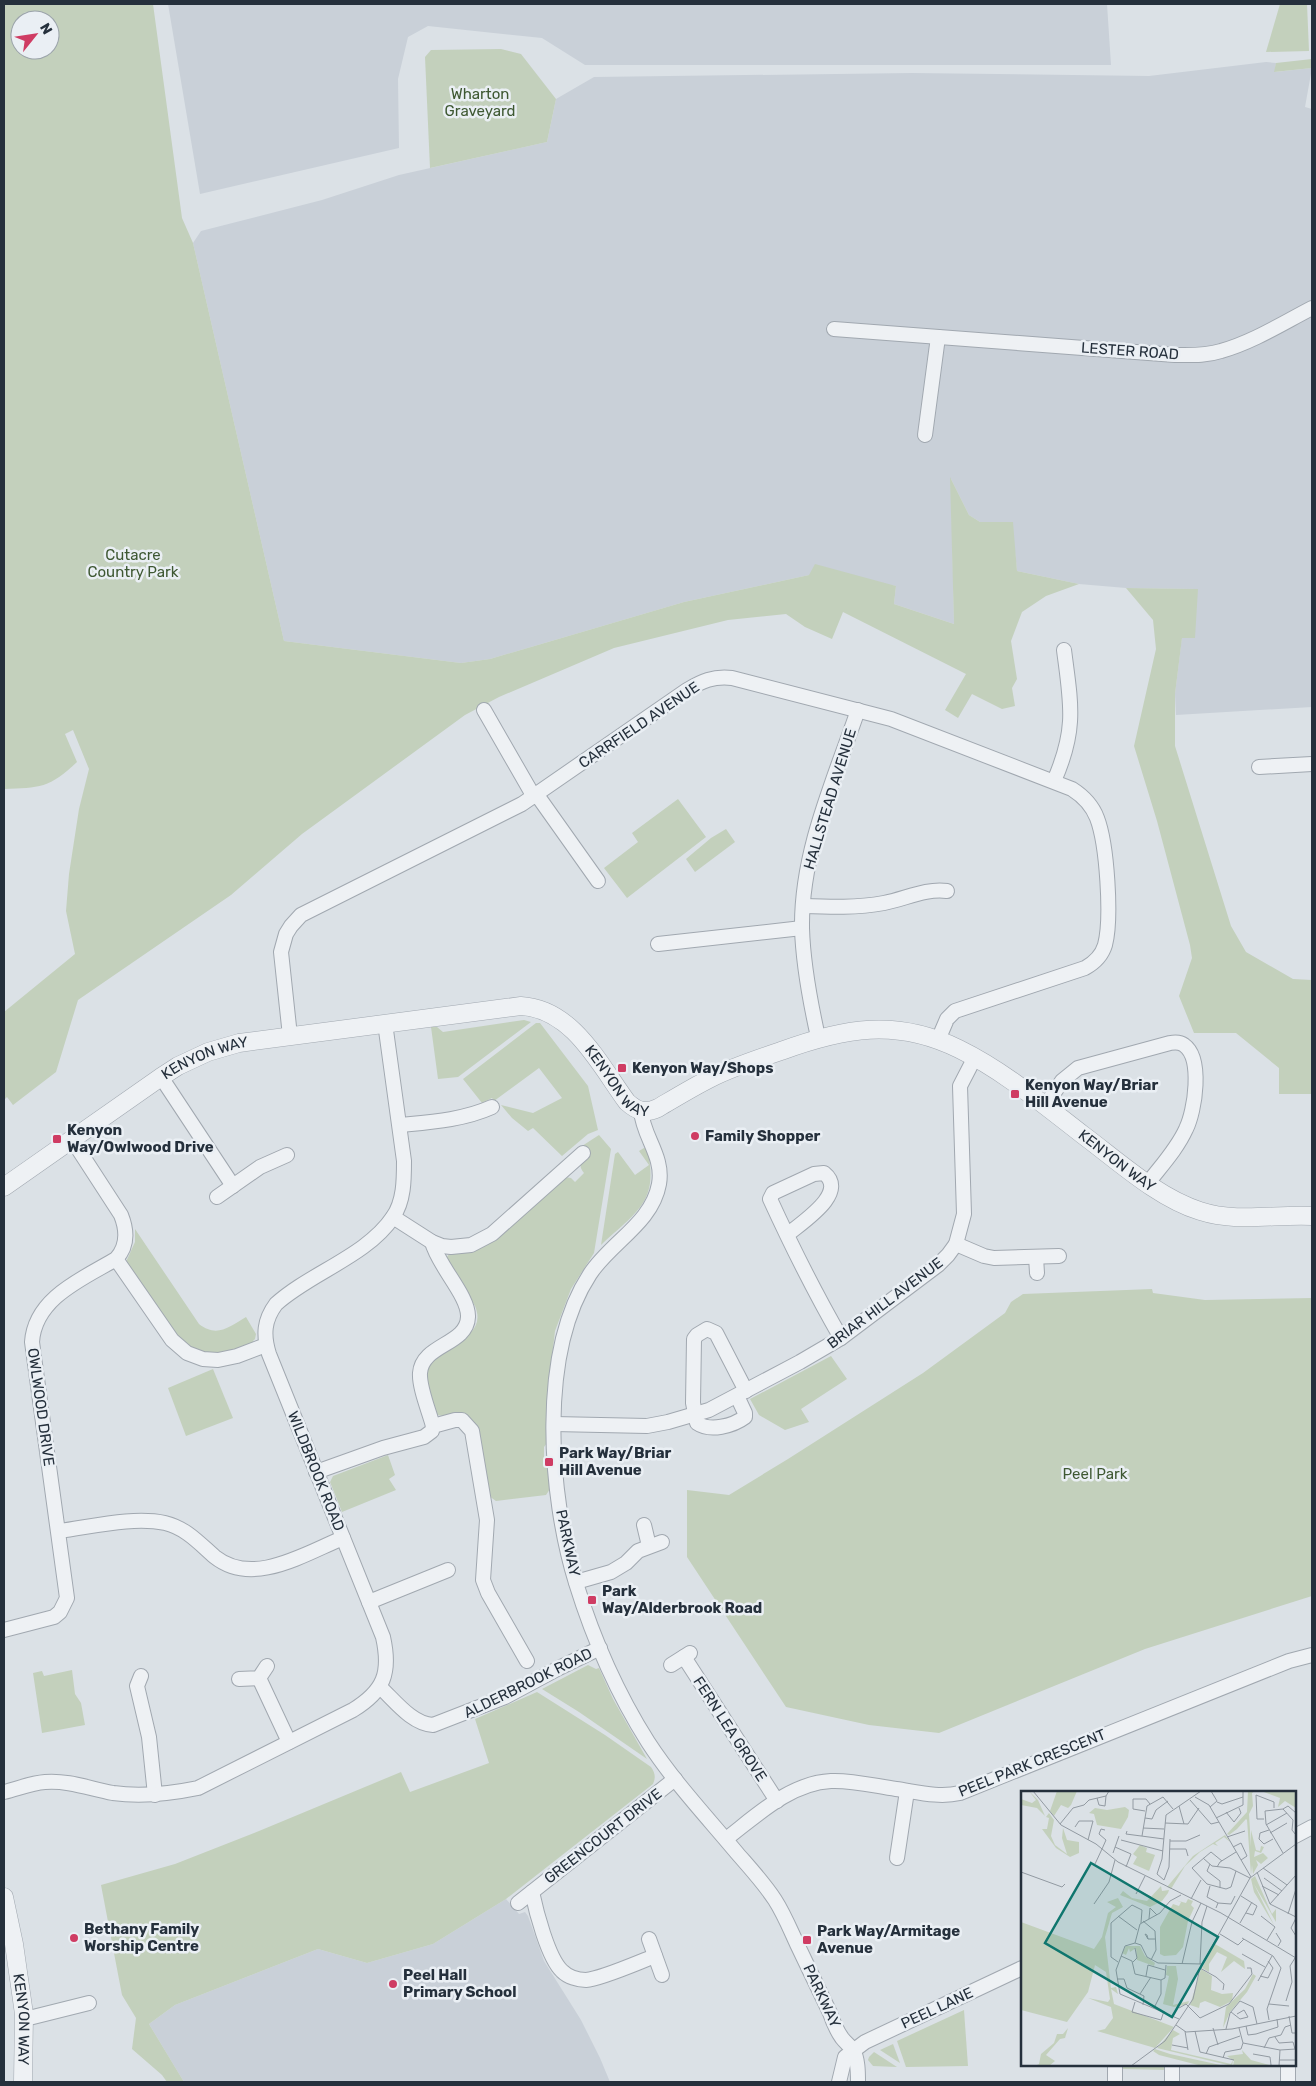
<svg xmlns="http://www.w3.org/2000/svg" width="1316" height="2086" viewBox="0 0 1316 2086" font-family="Rubik,sans-serif">
	<style>
		.built { fill: #c9d0d8 }
		.green { fill: #c3d0bc; fill-rule: evenodd }
		.lines { fill: none; stroke-linecap: round; stroke-linejoin: round }
		.minor-casing { stroke: #a1a8b0; stroke-width: 16 }
		.tertiary-casing { stroke: #a1a8b0; stroke-width: 19 }
		.minor { stroke: #eef1f4; stroke-width: 14 }
		.tertiary { stroke: #eef1f4; stroke-width: 18 }
		.poi-dot { fill: #cf3c63; stroke: #eaeff4; stroke-width: 2 }
		.labels { text-anchor: middle; dominant-baseline: central; stroke-width: 5; stroke-linejoin: round; paint-order: stroke }
		.park-label { font-size: 15px; fill: #3e5832; stroke: #eaeff4 }
		.street-label { font-size: 15px; fill: #25303c; stroke: #eaeff4 }
		.poi-label { font-size: 15px; font-weight: bold; fill: #25303c; stroke: #eaeff4; text-anchor: start }
		.inset-road { fill: none; stroke: #929aa2; stroke-width: 1 }
		.view { fill: #0f766e; fill-opacity: 0.15; stroke: #0f766e; stroke-width: 2.5 }
		.inset-edge { fill: none; stroke: #25303c; stroke-width: 2.5 }
	</style>
	<rect width="100%" height="100%" fill="#dbe1e6"/>
	<g class="built">
		<path d="M168,4H1107L1111,65H585L542,38L428,26L408,37L398,79L399,148L200,194Z"/>
		<path d="M1266,62L1276,63L1275,72L1312,68L1305,107L1312,109V707L1176,715L1175,694L1182,637L1194,638L1197,589L1126,588L1079,584L1017,571L1012,523L980,522L969,515L951,479L954,624L894,604L896,586L809,575L684,602L490,659L461,663L284,641L193,243L201,231L322,200L399,175L547,142L556,99L594,77L912,73L1149,76Z"/>
		<path d="M506,1899L519,1914L525,1912L528,1916L544,1961L581,2020L600,2058L610,2082H184L149,2024L175,2005L318,1949L367,1963L433,1944Z"/>
	</g>
	<g class="green">
		<path d="M4,4H153L182,218L193,243L284,641L461,663L490,659L684,602L809,575L815,564L896,586L894,604L954,624L950,477L969,515L980,522H1013L1017,571L1079,584L1046,596L1022,612L1011,641L1017,679L1012,688L1015,706L1002,709L972,694L958,718L945,710L966,674L843,612L832,639L805,627L786,614L728,620L614,648L499,697L465,715L302,834L231,895L78,1000L56,1072L13,1105L7,1097L4,1100V1012L75,954L66,911L69,874L79,809L89,769L73,730L65,734L77,762C50,788 39,788 4,789ZM20,20H50V50H20Z"/>
		<path d="M1280,4H1307L1309,51L1266,52Z"/>
		<path d="M501,49L521,54L556,99L547,142L430,168L425,57L431,50Z"/>
		<path d="M1312,59V68L1274,72L1276,63Z"/>
		<path d="M1126,588L1198,589L1195,638H1182L1175,694V746L1231,926L1246,952L1293,979L1312,980V1094H1279V1068L1236,1033H1194L1179,996L1192,958L1190,945L1157,821L1134,746L1156,649L1153,620Z"/>
		<path d="M678,799L706,837L627,898L604,868L638,842L632,833Z"/>
		<path d="M726,829L735,842L695,872L686,859L711,838Z"/>
		<path d="M524,1020L531,1022L458,1077L438,1079L431,1027H437L443,1032Z"/>
		<path d="M536,1023H540L588,1086L598,1130L588,1134L562,1156L533,1128L528,1131L512,1118L501,1105L533,1113L562,1098L539,1068L494,1101L492,1098L482,1103L463,1079Z"/>
		<path d="M599,1135L611,1149L594,1253L571,1289L555,1331L547,1401V1443L544,1447V1457L548,1461L550,1489L546,1495L496,1501L489,1496L474,1423C460,1405 451,1420 438,1415C433,1409 432,1400 430,1393C428,1386 426,1380 427,1373C433,1343 490,1342 475,1306L446,1258L450,1253L480,1248L493,1241L565,1177L571,1178L575,1182L584,1173C577,1165 582,1161 588,1153L582,1146Z"/>
		<path d="M644,1148L647,1149C660,1202 636,1212 601,1245L615,1154L618,1152L635,1175L649,1165L639,1151Z"/>
		<path d="M135,1229L199,1324C217,1338 229,1327 246,1317L256,1334L255,1339L253,1341L254,1344L235,1352L211,1356L182,1344L125,1264L135,1242Z"/>
		<path d="M1152,1289L1153,1293L1205,1300L1312,1298V1596L1145,1649L939,1733L869,1725L786,1707L687,1557V1490L729,1495L788,1459L923,1373L1005,1313L1011,1302L1023,1294Z"/>
		<path d="M831,1356L847,1379L801,1409L809,1422L785,1430L759,1415L750,1399Z"/>
		<path d="M213,1369L233,1418L186,1436L168,1388Z"/>
		<path d="M388,1455L395,1475L389,1479L396,1490L342,1512L330,1482L333,1476Z"/>
		<path d="M588,1665L596,1669L599,1668L613,1699L647,1759L579,1712L542,1689Z"/>
		<path d="M72,1670L75,1694L81,1703L85,1725L42,1733L33,1673L42,1671L44,1676Z"/>
		<path d="M537,1692L605,1735L651,1767C655,1773 656,1777 653,1784L506,1899L433,1944L367,1963L318,1949L175,2005L149,2024L184,2082H167L162,2075L132,2049L136,2018L122,1995L101,1885L175,1864L259,1831L401,1772L410,1792L489,1763L475,1719Z"/>
		<path d="M964,2010L968,2066L906,2067L897,2041Z"/>
		<path d="M893,2044L900,2063L880,2050Z"/>
		<path d="M874,2052L897,2067L873,2066L868,2060L869,2057Z"/>
		<path d="M1122,2065H1167V2070L1122,2069Z"/>
	</g>
	<g class="lines">
		<defs>
			<g id="minor">
				<path d="M834,329L1175,355C1190,355 1206,356 1221,351C1253,342 1283,323 1312,308"/>
				<path d="M925,435L938,337"/>
				<path d="M484,710L534,797"/>
				<path d="M1259,767L1312,764"/>
				<path d="M1054,781C1077,729 1071,704 1064,650"/>
				<path d="M537,795L598,881"/>
				<path d="M803,906C830,907 857,908 884,903C905,899 926,888 947,891"/>
				<path d="M658,944L802,928"/>
				<path d="M290,1036L281,952L286,934L291,926L301,915L522,804L687,690C702,681 713,676 732,678L891,719L1072,789C1083,796 1092,805 1097,818C1107,844 1112,918 1105,945C1102,955 1094,963 1085,968L955,1011L947,1019L938,1040"/>
				<path d="M818,1037C810,1001 803,965 802,928C801,852 834,780 858,710"/>
				<path d="M161,1077L233,1186"/>
				<path d="M1045,1106L1062,1081L1078,1068L1170,1043C1175,1042 1180,1042 1184,1045C1203,1058 1195,1111 1186,1129C1177,1149 1161,1166 1148,1183"/>
				<path d="M641,1111C643,1137 664,1156 659,1184C652,1223 611,1242 590,1274C538,1353 549,1495 576,1583C593,1638 617,1693 648,1742C674,1782 707,1817 737,1853C750,1868 764,1883 775,1900C784,1914 790,1929 797,1944C808,1967 819,1990 830,2013C833,2022 837,2031 842,2038C845,2042 850,2046 853,2050C858,2059 858,2072 858,2082"/>
				<path d="M400,1125C431,1122 463,1120 492,1107"/>
				<path d="M217,1197L260,1167L287,1155"/>
				<path d="M393,1217L432,1242L442,1246L451,1247L471,1245L492,1234L583,1153"/>
				<path d="M787,1235C802,1222 849,1193 824,1173L814,1174L773,1193L770,1199C792,1247 815,1293 841,1338"/>
				<path d="M432,1242C438,1266 469,1296 468,1317C467,1345 422,1344 420,1373C419,1387 429,1411 433,1426"/>
				<path d="M956,1244L984,1256L994,1258L1059,1256"/>
				<path d="M1036,1257L1037,1273"/>
				<path d="M116,1259L172,1340L187,1353L203,1359L218,1360L237,1356L266,1345"/>
				<path d="M737,1396L745,1413V1417C733,1426 710,1432 697,1423L693,1403L694,1339L697,1335L707,1329L716,1333L746,1391"/>
				<path d="M554,1424L647,1426L668,1422L709,1410L800,1362L841,1338L938,1265L948,1255L956,1244L964,1214L960,1086L975,1057"/>
				<path d="M316,1472L383,1448L424,1437L432,1431L433,1426L455,1420H462L472,1431L487,1520L483,1580L488,1593L527,1661"/>
				<path d="M644,1525L649,1546"/>
				<path d="M59,1531C91,1527 133,1516 165,1523C186,1528 199,1543 215,1557C253,1587 304,1554 343,1538"/>
				<path d="M576,1582L611,1572L626,1563L638,1551L662,1542"/>
				<path d="M369,1602L448,1570"/>
				<path d="M4,1630L54,1617L60,1612L67,1598L32,1342C35,1298 82,1279 116,1259C128,1246 127,1230 121,1215L71,1138"/>
				<path d="M684,1657L777,1801"/>
				<path d="M671,1665L690,1653"/>
				<path d="M141,1676L137,1686L149,1737L155,1795"/>
				<path d="M259,1678L289,1742"/>
				<path d="M239,1679L259,1678L267,1666"/>
				<path d="M380,1687C395,1701 412,1724 433,1725L505,1697L559,1668L600,1648"/>
				<path d="M4,1792C17,1789 31,1783 45,1782C68,1780 91,1789 113,1793C142,1797 169,1794 198,1788L353,1710C384,1691 391,1673 383,1637L269,1354C263,1335 264,1320 276,1304C310,1273 367,1256 393,1217C404,1201 404,1180 404,1161L385,1023"/>
				<path d="M1295,1836L1312,1827"/>
				<path d="M726,1839C756,1816 790,1783 831,1781C852,1780 875,1786 896,1789C917,1792 939,1798 960,1793L1289,1661L1312,1655"/>
				<path d="M897,1858L907,1791"/>
				<path d="M532,1892C536,1911 548,1958 562,1971C568,1977 578,1980 586,1980C601,1979 639,1962 655,1956"/>
				<path d="M518,1903L675,1779"/>
				<path d="M649,1939L662,1975"/>
				<path d="M25,2019L89,2003"/>
				<path d="M1288,2065V2082"/>
				<path d="M839,2082L845,2057L865,2042L1022,1968"/>
				<path d="M1115,2082V2065"/>
				<path d="M1172,2082V2065"/>
			</g>
			<g id="tertiary">
				<path id="s1" d="M4,1187L161,1077L178,1066L208,1052L239,1043L521,1006C573,1009 599,1064 627,1102C637,1111 645,1114 658,1108C675,1098 693,1087 711,1078C733,1067 757,1059 781,1051C844,1028 896,1018 959,1049C1004,1071 1044,1105 1083,1135C1118,1161 1158,1198 1200,1211C1237,1223 1275,1214 1312,1216"/>
				<path id="s2" d="M4,1897L14,1944L24,2014L23,2082"/>
			</g>
		</defs>
		<use href="#minor" class="minor-casing"/>
		<use href="#tertiary" class="tertiary-casing"/>
		<use href="#minor" class="minor"/>
		<use href="#tertiary" class="tertiary"/>
	</g>
	<g class="poi-dot">
		<rect x="617" y="1063" width="10" height="10" rx="2.5"/>
		<rect x="1010" y="1089" width="10" height="10" rx="2.5"/>
		<circle cx="695" cy="1136" r="5"/>
		<rect x="52" y="1134" width="10" height="10" rx="2.5"/>
		<rect x="544" y="1457" width="10" height="10" rx="2.5"/>
		<rect x="587" y="1595" width="10" height="10" rx="2.5"/>
		<circle cx="74" cy="1938" r="5"/>
		<rect x="802" y="1935" width="10" height="10" rx="2.5"/>
		<circle cx="393" cy="1984" r="5"/>
	</g>
	<g class="labels">
		<g class="park-label">
			<text x="480" y="94">Wharton<tspan x="480" dy="17">Graveyard</tspan></text>
			<text x="133" y="555">Cutacre<tspan x="133" dy="17">Country Park</tspan></text>
			<text x="1095" y="1474">Peel Park</text>
		</g>
		<g class="street-label">
			<text transform="translate(1130 351) rotate(4)">LESTER ROAD</text>
			<text transform="translate(639 725) rotate(-34)">CARRFIELD AVENUE</text>
			<text transform="translate(830 799) rotate(-73)">HALLSTEAD AVENUE</text>
			<text stroke="none"><textPath href="#s1" startOffset="240">KENYON WAY</textPath></text>
			<text stroke="none"><textPath href="#s1" startOffset="689">KENYON WAY</textPath></text>
			<text stroke="none"><textPath href="#s1" startOffset="1258">KENYON WAY</textPath></text>
			<text transform="translate(885 1303) rotate(-37)">BRIAR HILL AVENUE</text>
			<text transform="translate(41 1407) rotate(82)">OWLWOOD DRIVE</text>
			<text transform="translate(316 1471) rotate(68)">WILDBROOK ROAD</text>
			<text transform="translate(568 1543) rotate(78)">PARKWAY</text>
			<text transform="translate(528 1683) rotate(-26)">ALDERBROOK ROAD</text>
			<text transform="translate(730 1729) rotate(57)">FERN LEA GROVE</text>
			<text transform="translate(1032 1763) rotate(-22)">PEEL PARK CRESCENT</text>
			<text transform="translate(603 1836) rotate(-38)">GREENCOURT DRIVE</text>
			<text transform="translate(822 1996) rotate(65)">PARKWAY</text>
			<text transform="translate(937 2008) rotate(-25)">PEEL LANE</text>
			<text stroke="none"><textPath href="#s2" startOffset="124">KENYON WAY</textPath></text>
		</g>
		<g class="poi-label">
			<text x="632" y="1068">Kenyon Way/Shops</text>
			<text x="1025" y="1085">Kenyon Way/Briar<tspan x="1025" dy="17">Hill Avenue</tspan></text>
			<text x="67" y="1130">Kenyon<tspan x="67" dy="17">Way/Owlwood Drive</tspan></text>
			<text x="705" y="1136">Family Shopper</text>
			<text x="559" y="1453">Park Way/Briar<tspan x="559" dy="17">Hill Avenue</tspan></text>
			<text x="602" y="1591">Park<tspan x="602" dy="17">Way/Alderbrook Road</tspan></text>
			<text x="84" y="1929">Bethany Family<tspan x="84" dy="17">Worship Centre</tspan></text>
			<text x="817" y="1931">Park Way/Armitage<tspan x="817" dy="17">Avenue</tspan></text>
			<text x="403" y="1975">Peel Hall<tspan x="403" dy="17">Primary School</tspan></text>
		</g>
	</g>
	<g transform="translate(1021 1791)">
		<rect width="275" height="275" fill="#dbe1e6"/>
		<path d="M8,0L17,9L24,25L16,17L0,14V8L11,12L15,9ZM36,0H56L50,14L47,17L40,14L33,25L29,20ZM227,0H234L231,2L232,15L228,23L230,56V39L235,59L239,60L240,55L243,56L240,62L234,60L233,66L242,62L247,67L240,73L235,69L237,74L232,83L231,74L230,84L226,29L225,28L216,38L208,44L206,43L226,21ZM240,0H275V17L264,10L257,16L259,7ZM104,16L108,19L107,26L100,38L76,34L73,23L68,22L74,17L86,19ZM28,22L33,29L30,45L34,54L46,63L41,47L42,37L46,49L58,51V62L49,66L35,57L21,38H26L28,27L25,26ZM204,44L209,51L203,46L194,52L197,55L192,53L179,61L164,75L150,98L146,96L172,65ZM119,54L126,57L125,61L134,64L128,80L112,73L116,66L112,63ZM234,85L251,123L255,118V131L233,93L253,134L233,101L230,88ZM140,95L141,100L148,99L147,102L141,110L129,116L99,104L102,100L111,107L126,110ZM97,107L102,116L91,122L84,146L90,197L95,196L97,203L90,198L93,213L153,236L134,257L76,240L84,238L92,227L90,216L67,207L87,211L89,208L85,181L74,174L67,201L46,231L0,219V131L73,158L81,146L87,122L95,116L86,111ZM167,108L172,110L170,114L173,117L167,130L162,156L155,164L143,165L139,163V136L152,113L158,115L160,111L154,109L165,112ZM194,153L223,170L224,178L213,170L200,181L206,166L196,161L188,173V181L181,177ZM105,155H119L124,165L134,172L133,175L116,169L115,157L109,161L108,157L105,164L101,162ZM146,175H155L157,188L152,214L168,210L167,213L153,216L142,213L148,185L145,184ZM180,178L191,185L190,199L201,203L212,202L211,210L199,216L184,210L179,212L178,217L169,214ZM232,183L235,185L226,201L209,221L202,237L205,216L224,198ZM47,237L44,247L39,248L25,264L34,270L28,275H14L18,273L20,263L33,252L36,243H42ZM152,239L159,243L152,247L150,259L210,273L212,269L211,275L136,257ZM134,258L149,263L204,275H181L138,264L132,260ZM221,259L230,269L252,275H212L213,270L206,265L222,263Z" fill="#c3d0bc"/>
		<path class="inset-road" d="M12,0L40,34L75,53L97,71L200,122L275,167M174,6L188,14L230,86M76,7L78,14L84,15L85,5M169,9L190,33L198,31M196,11L201,13L222,6M158,15L163,33M189,16L196,10L190,0M262,18L267,15L275,22M124,20L112,18V8H125L129,13M205,21L213,31L220,22L218,17M124,27L131,28L135,19L147,10M195,27L222,14V0M243,28H236L235,4L253,11V17M144,32L167,33L178,17M39,33L52,17L63,14L68,9L85,5L88,0M245,34L266,22M54,36L58,30H72L67,49M122,37L143,38M248,39L239,42L238,48L243,53L252,48M106,40L105,43L143,48M249,42L266,32M121,45L126,15L142,6L152,18M206,46L224,40M100,49L142,60M149,50H165L179,44M94,56L110,63L105,76M212,56L220,52L226,65L220,69M81,58L85,49L78,43L80,38L84,39M149,58H165L167,65M92,62L98,45M262,62L245,33L244,20L262,18L272,29L271,39L275,44M182,67L191,75L209,77L229,87M201,70L190,61L171,77L186,93L205,98L210,96L215,80M74,73L81,58M189,73L186,80L199,90V97M196,76L199,71L215,61M242,77L266,94M0,81L41,96L44,93M236,81L249,113L275,126M243,87L261,100M143,89L136,83L141,68L145,24L180,0M143,89L148,76L149,48M189,95L186,106L197,112M241,95L258,104M116,99L130,106M115,103L124,85M220,105L236,115L232,124L225,122M170,108L180,89M73,113L88,91L94,69M249,113L275,84M195,117L197,112L210,113L214,105M267,123L275,98M97,125L116,139M240,125L254,136M275,127L270,137L275,145M128,128L129,117L136,124M122,130L134,140L135,159L130,169M219,132L231,111M255,142L260,150L257,155M199,143L217,154L223,148M221,147L252,165L260,177L246,218L248,229M127,148L124,143L126,144L127,148H135M246,149L254,136M114,152L120,154L126,166L137,172L181,173M221,163L244,176M100,165L111,170L114,183L140,189V203L133,217M97,171L90,166V132L111,114L121,119L120,132M112,171L116,167L114,157M161,173L171,131L180,112M179,173L181,131L186,115M179,177L195,186L203,193L202,199M125,185L127,174L144,179M239,185L247,187L252,177L247,170M96,188H103L106,197L123,205L122,214M140,189L144,187L145,174M237,190L251,165M119,203L130,186M265,210L271,191L269,175L274,167M114,211L111,221L140,229L143,220M248,213L268,215M158,217L165,213L179,227L208,213L231,183L230,177H226M210,221L219,228L227,226L223,219L216,223M268,225L271,242H275M158,228L99,203L95,179L104,155L114,152L119,133L139,122L149,110L160,104M155,234L165,241L211,238L275,225M225,235L227,244L235,243L257,236L256,228M192,237L197,254M218,237L222,252L259,259L275,258M205,238L209,222L219,210L232,216L236,233M164,240L167,259M174,240L179,261L213,269M254,246L258,252L272,251L274,258M151,254L167,257M243,257L248,247L260,244L264,236L270,234M185,263L188,256L219,245M232,263L249,266L250,274M202,267L204,261L220,258L222,252M258,269H275M110,275L144,250L172,208L179,177L229,87L275,53M258,275L259,259"/>
		<path class="view" d="M70,72L197,146L151,226L24,152Z"/>
		<rect width="275" height="275" class="inset-edge"/>
	</g>
	<rect width="1316" height="2086" fill="none" stroke="#25303c" stroke-width="10"/>
	<g transform="translate(35 35) rotate(60)"><circle r="24" fill="#eaeff4" stroke="#9ba3aa"/>
	<path d="M0-4L9 19L0 12L-9 19Z" fill="#cf3c63"/>
	<text y="-8" font-size="14" font-weight="bold" text-anchor="middle" fill="#25303c">N</text>
	</g>
</svg>
